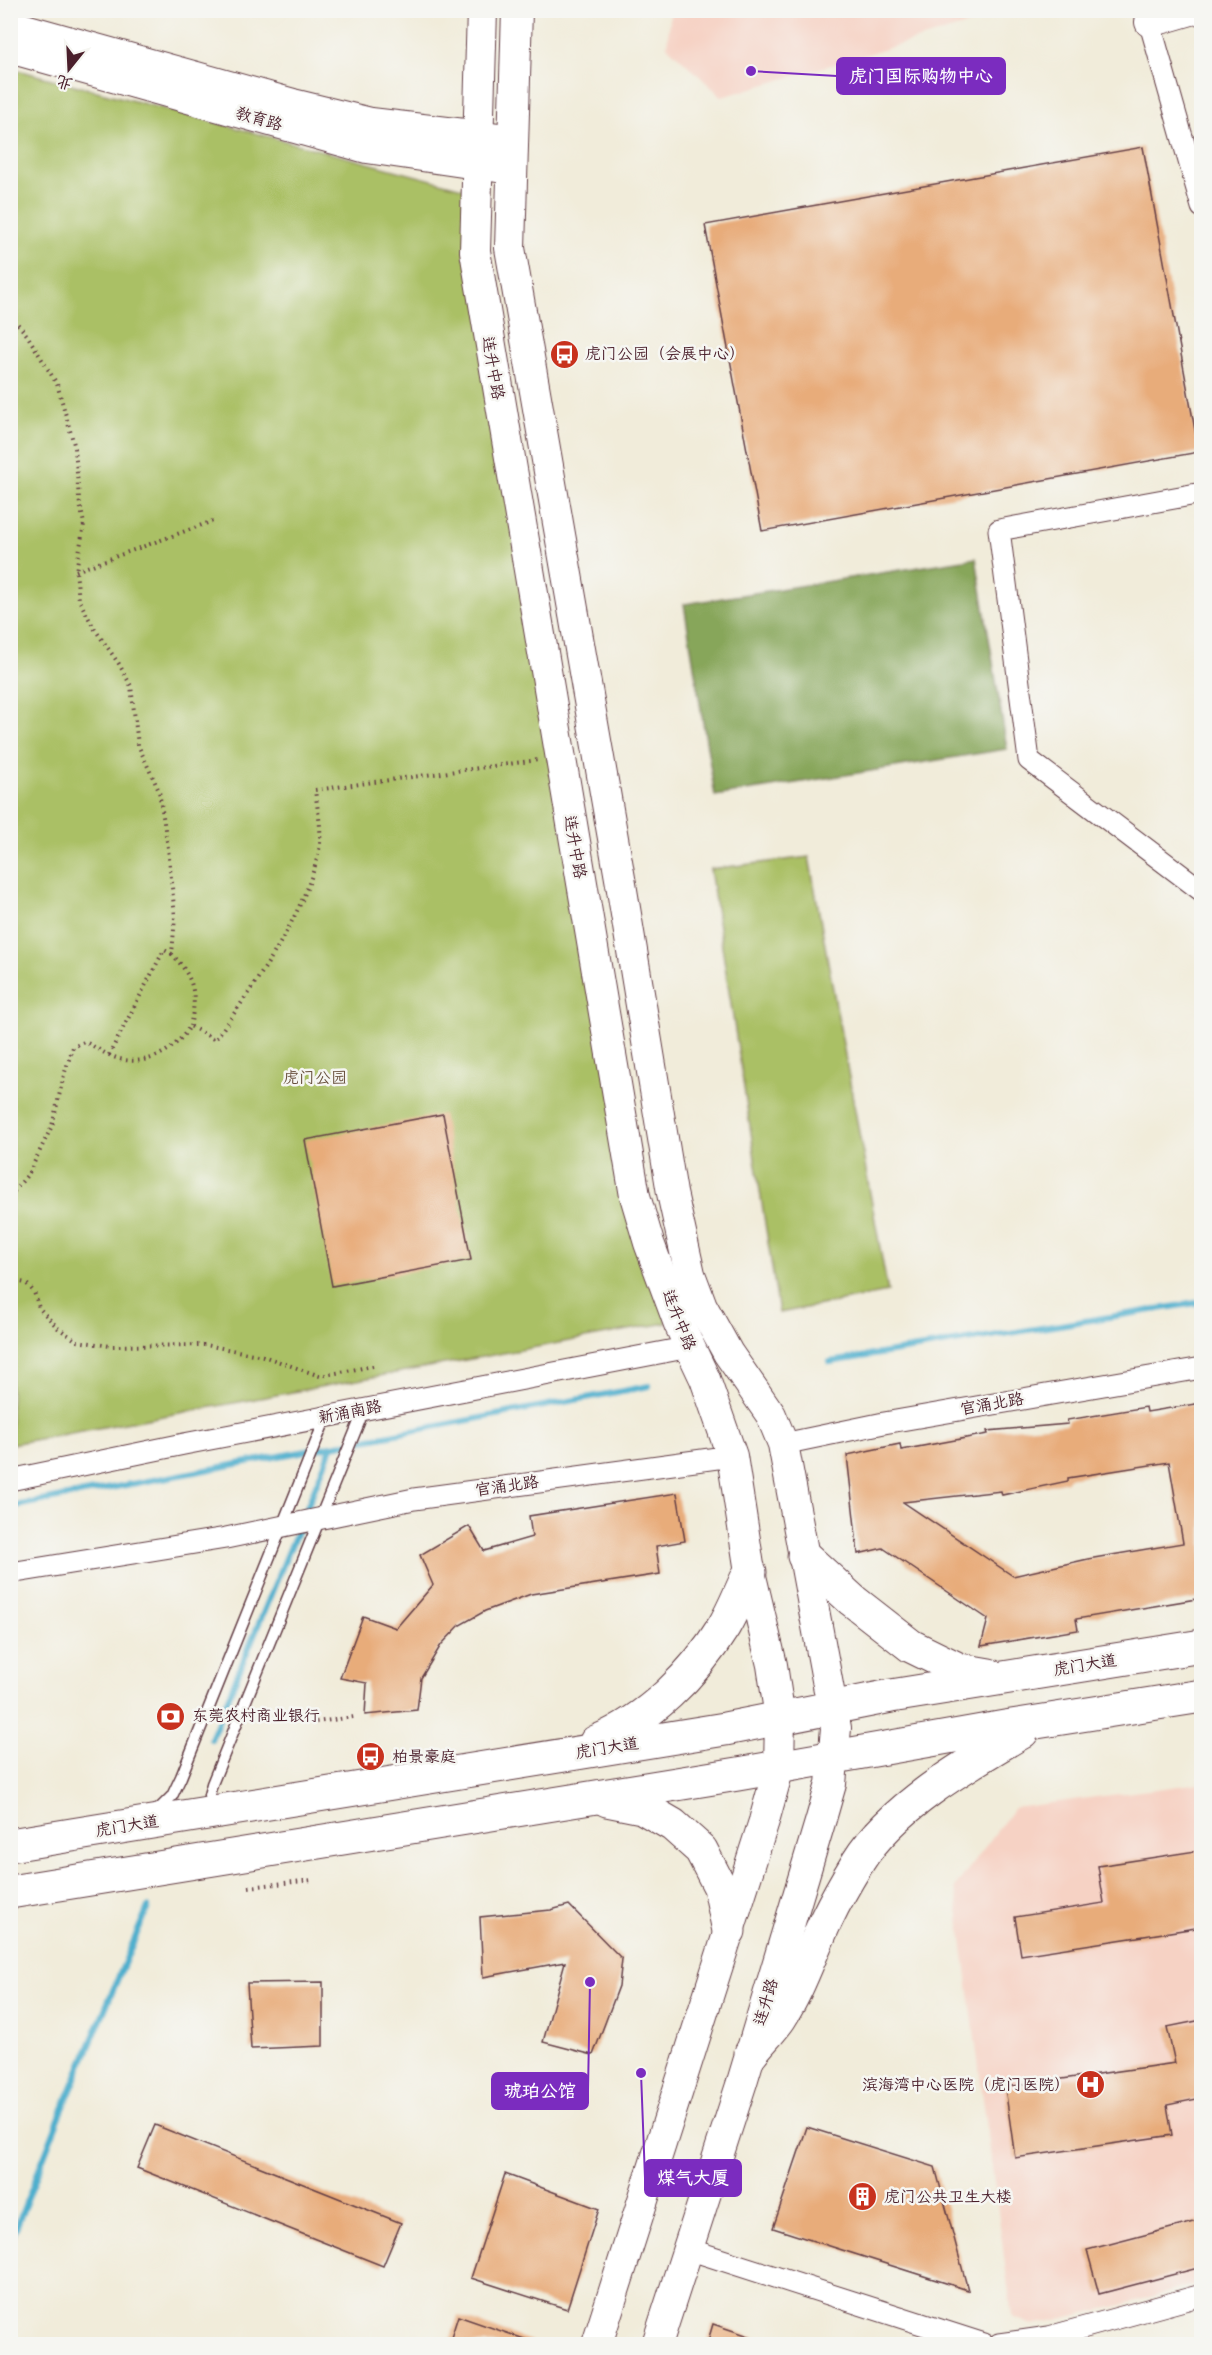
<svg xmlns="http://www.w3.org/2000/svg" width="1212" height="2355" viewBox="0 0 1212 2355" font-family="'Comic Neue','LXGW WenKai TC',sans-serif">
	<style>
		.built { fill: #f6d2c4 }
		.green { fill: #aac065; stroke: #7a7048; stroke-width: 1.5 }
		.forest { fill: #87a65a; stroke: #686242; stroke-width: 1.5 }
		.lines { fill: none; stroke-linecap: round; stroke-linejoin: round }
		.stream { stroke: #4eafcd; stroke-width: 6 }
		.building { fill: #e8ac7a; fill-rule: evenodd }
		.lane-casing { stroke: #633e45; stroke-width: 13 }
		.street-casing { stroke: #633e45; stroke-width: 23 }
		.secondary-casing { stroke: #633e45; stroke-width: 32 }
		.primary-casing { stroke: #633e45; stroke-width: 35 }
		.path { stroke: #633e45; stroke-width: 4; stroke-dasharray: 1.5 4.5; stroke-linecap: butt }
		.lane { stroke: #fff; stroke-width: 10 }
		.street { stroke: #fff; stroke-width: 21 }
		.secondary { stroke: #fff; stroke-width: 30 }
		.primary { stroke: #fff; stroke-width: 33 }
		.labels { text-anchor: middle; dominant-baseline: central; stroke-width: 5; stroke-linejoin: round; paint-order: stroke }
		.street-label { font-size: 16px; fill: #4a1f2b; stroke: #f6f6f2 }
		.poi-label { font-size: 16px; fill: #4a1f2b; stroke: #f6f6f2; text-anchor: start }
		.park-label { font-size: 16px; fill: #674f3c; stroke: #f6f6f2 }
		.leader { fill: none; stroke: #7b2cbf; stroke-width: 2 }
		.callout-dot { fill: #7b2cbf; stroke: #f6f6f2; stroke-width: 2 }
		.callout { fill: #7b2cbf; stroke: #7b2cbf; stroke-width: 2 }
		.callout-label { font-size: 18px; text-anchor: middle; font-weight: bold; fill: #fff }
	</style>
	<rect width="100%" height="100%" fill="#f6f6f2"/>
	<filter id="ink" filterUnits="userSpaceOnUse"><feTurbulence type="fractalNoise" baseFrequency=".0167" numOctaves="2"/><feDisplacementMap in="SourceGraphic" scale="12" xChannelSelector="R" yChannelSelector="G"/><feConvolveMatrix kernelMatrix="1 2 1 2 8 2 1 2 1" color-interpolation-filters="sRGB"/></filter>
	<filter id="wash" filterUnits="userSpaceOnUse"><feTurbulence type="fractalNoise" baseFrequency=".008" numOctaves="4" result="noise"/><feDisplacementMap in="SourceGraphic" scale="24" xChannelSelector="R" yChannelSelector="G"/><feGaussianBlur stdDeviation="1.35" result="paint"/><feColorMatrix in="noise" values="0 0 0 0 0 0 0 0 0 0 0 0 0 0 0 0 0 1.4 0 .05"/><feComposite in="paint" operator="in"/></filter>
	<g filter="url(#wash)">
		<rect width="100%" height="100%" fill="#f1ecda"/>
		<g class="built">
			<path d="M671,11V10L1014,11L722,97L667,46Z"/>
			<path d="M1201,1783V2283L1122,2305L1032,2325L1012,2317L955,1887L1014,1808Z"/>
		</g>
		<g class="green">
			<path d="M10,68L470,190L667,1323L11,1444Z"/>
			<path d="M809,857L888,1292L779,1313L710,869Z"/>
		</g>
		<path class="forest" d="M976,558L1007,749L715,796L684,604Z"/>
		<g class="lines">
			<g class="stream">
				<path d="M830,1362L1202,1302"/>
				<path d="M10,1507L649,1386"/>
				<path d="M303,1517L332,1446"/>
				<path d="M211,1739L298,1529"/>
				<path d="M10,2243L60,2116L148,1907"/>
			</g>
		</g>
		<g id="blocks">
			<g class="building">
				<path d="M1143,147L1199,452L762,531L705,225Z"/>
				<path d="M443,1114L471,1260L332,1286L305,1140Z"/>
				<path d="M1202,1403V1598L1076,1619L1078,1630L981,1646L988,1619L883,1548L858,1554L847,1455L900,1444L901,1450L988,1434L987,1431L1068,1424L1067,1420L1146,1407L1147,1412ZM1169,1462L1183,1543L1088,1559L1013,1576L903,1502L1001,1491L1002,1495L1068,1481V1478Z"/>
				<path d="M677,1493L685,1541L656,1546L660,1574L531,1594L485,1611L460,1625L441,1645L421,1678L417,1710L365,1715L367,1683L340,1678L363,1616L396,1628L433,1585L420,1555L469,1526L484,1551L532,1537L529,1516Z"/>
				<path d="M1202,1850V1927L1021,1955L1015,1917L1104,1903L1098,1866Z"/>
				<path d="M569,1905L622,1959L619,1986L593,2055L543,2042L565,1962L483,1977L480,1917L551,1910Z"/>
				<path d="M323,1982V2046L251,2049L247,1983Z"/>
				<path d="M1202,2020V2098L1167,2105L1172,2135L1015,2158L1005,2087L1175,2063L1167,2027Z"/>
				<path d="M155,2125L401,2223L383,2266L137,2168Z"/>
				<path d="M807,2127L935,2167L968,2290L773,2228Z"/>
				<path d="M505,2174L599,2209L567,2309L471,2278Z"/>
				<path d="M1202,2220V2267L1099,2294L1087,2250Z"/>
				<path d="M458,2316L533,2342V2344H449Z"/>
				<path d="M713,2324L764,2341V2344H707Z"/>
			</g>
		</g>
	</g>
	<g filter="url(#ink)">
		<use href="#blocks" fill-opacity="0" stroke="#633e45" stroke-width="1.5"/>
		<g class="lines">
			<defs>
				<g id="lane">
					<path d="M217,1805L209,1795L212,1784L364,1410"/>
					<path d="M156,1812L172,1796L181,1777L326,1417"/>
				</g>
				<g id="street">
					<path d="M1146,10L1202,207"/>
					<path d="M1202,493L999,530L1029,760L1202,891"/>
					<path d="M783,1444L884,1423L1202,1368"/>
					<path d="M10,1480L184,1444L690,1347"/>
					<path d="M10,1573L226,1538L414,1499L732,1456"/>
					<path d="M688,2249L984,2344"/>
					<path d="M999,2344L1049,2337L1202,2295"/>
				</g>
				<g id="secondary">
					<path d="M482,10L475,251L635,1196L649,1243L679,1324L705,1379L732,1456L750,1572L772,1665L780,1718L779,1767L764,1821L597,2344"/>
					<path d="M517,10L510,248L621,884L672,1193L690,1274L702,1306L728,1353L771,1415L783,1444L836,1728L831,1784L821,1819L742,2082L657,2344"/>
					<path d="M1150,22L1191,10"/>
					<path d="M10,25L293,104L371,123L498,138"/>
					<path d="M10,48L367,148L497,167"/>
				</g>
				<g id="primary">
					<path d="M804,1556L852,1600L911,1646L960,1670L989,1675"/>
					<path d="M596,1742C649,1719 694,1675 724,1626C734,1609 741,1590 750,1572"/>
					<path d="M607,1800L642,1807L673,1825L701,1850L720,1887L729,1931"/>
					<path d="M10,1845L725,1729L891,1696L1202,1646"/>
					<path d="M10,1892L738,1774L1005,1727L1202,1696"/>
					<path d="M751,2053C760,2041 772,2030 780,2018C800,1987 811,1951 827,1918C836,1899 847,1880 858,1862C892,1807 967,1764 1022,1732"/>
				</g>
			</defs>
			<use href="#lane" class="lane-casing"/>
			<use href="#street" class="street-casing"/>
			<use href="#secondary" class="secondary-casing"/>
			<use href="#primary" class="primary-casing"/>
			<g class="path">
				<path d="M10,315L27,335L57,384L75,448L79,499L84,524L76,571L79,600L94,628L119,664L131,686L138,745L159,791L168,848L175,917L172,954C194,978 198,994 190,1026"/>
				<path d="M76,571L213,521"/>
				<path d="M109,1055L164,950L172,954"/>
				<path d="M10,1196L29,1173L52,1126L64,1075L73,1047L84,1042C93,1045 100,1051 109,1055C141,1070 173,1054 190,1026L215,1040C254,986 305,915 319,850C323,831 317,808 315,790L538,760"/>
				<path d="M10,1280L26,1283L34,1292L39,1308L58,1328L77,1341L110,1346L206,1345L263,1356L320,1376L373,1366"/>
				<path d="M316,1722L354,1717"/>
				<path d="M249,1887L312,1880"/>
			</g>
			<use href="#lane" class="lane"/>
			<use href="#street" class="street"/>
			<use href="#secondary" class="secondary"/>
			<use href="#primary" class="primary"/>
		</g>
	</g>
	<defs>
		<symbol id="bus-disc" viewBox="-11 -11 22 22"><circle r="9.5" fill="#c8321e" stroke="#f6f6f2"/><path d="M-5-6H5V4H4V6H2V4H-2V6H-4V4H-5ZM-3.5-4V0h7V-4ZM-3.5 1.2v1.5H-2V1.2ZM2 1.2v1.5H3.5V1.2Z" fill="#fff"/></symbol>
		<symbol id="bank-disc" viewBox="-11 -11 22 22"><circle r="9.5" fill="#c8321e" stroke="#f6f6f2"/><path d="M-6-4H6V4H-6ZM0-2.3a2.3 2.3 0 1 0 0 4.6a2.3 2.3 0 1 0 0-4.6Z" fill="#fff"/></symbol>
		<symbol id="hospital-disc" viewBox="-11 -11 22 22"><circle r="9.5" fill="#c8321e" stroke="#f6f6f2"/><path d="M-5-5h3v3.5h4V-5h3V5h-3V1.5h-4V5h-3Z" fill="#fff"/></symbol>
		<symbol id="building-disc" viewBox="-11 -11 22 22"><circle r="9.5" fill="#c8321e" stroke="#f6f6f2"/><path d="M-4-6H4V6H1V3H-1V6H-4ZM-2.5-4.3h1.7v1.8h-1.7ZM.8-4.3h1.7v1.8H.8ZM-2.5-1h1.7V.8h-1.7ZM.8-1h1.7V.8H.8Z" fill="#fff"/></symbol>
	</defs>
	<g fill-rule="evenodd">
		<use href="#bus-disc" x="548" y="338" width="33" height="33"/>
		<use href="#bank-disc" x="154" y="1700" width="33" height="33"/>
		<use href="#bus-disc" x="354" y="1740" width="33" height="33"/>
		<use href="#hospital-disc" x="1074" y="2068" width="33" height="33"/>
		<use href="#building-disc" x="846" y="2180" width="33" height="33"/>
	</g>
	<g class="labels">
		<g class="street-label">
			<text transform="translate(259 119) rotate(16)">教育路</text>
			<text transform="translate(493 368) rotate(80)">连升中路</text>
			<text transform="translate(575 847) rotate(80)">连升中路</text>
			<text transform="translate(679 1320) rotate(68)">连升中路</text>
			<text transform="translate(992 1404) rotate(-10)">官涌北路</text>
			<text transform="translate(350 1412) rotate(-11)">新涌南路</text>
			<text transform="translate(507 1486) rotate(-8)">官涌北路</text>
			<text transform="translate(1085 1665) rotate(-9)">虎门大道</text>
			<text transform="translate(607 1748) rotate(-9)">虎门大道</text>
			<text transform="translate(127 1826) rotate(-9)">虎门大道</text>
			<text transform="translate(766 2002) rotate(-73)">连升路</text>
		</g>
		<g class="poi-label">
			<text x="585" y="354">虎门公园（会展中心）</text>
			<text x="192" y="1716">东莞农村商业银行</text>
			<text x="392" y="1757">柏景豪庭</text>
			<text x="1070" y="2085" text-anchor="end">滨海湾中心医院（虎门医院）</text>
			<text x="884" y="2197">虎门公共卫生大楼</text>
		</g>
		<g class="park-label">
			<text x="315" y="1078">虎门公园</text>
		</g>
	</g>
	<path class="leader" d="M751 71L837 76M590 1982L588 2091M641 2073L645 2178"/>
	<g class="callout-dot">
		<circle cx="751" cy="71" r="6"/>
		<circle cx="590" cy="1982" r="6"/>
		<circle cx="641" cy="2073" r="6"/>
	</g>
	<g class="callout">
		<rect x="837" y="58" width="168" height="36" rx="6"/>
		<rect x="492" y="2073" width="96" height="36" rx="6"/>
		<rect x="645" y="2160" width="96" height="36" rx="6"/>
	</g>
	<g class="callout-label">
		<text x="921" y="82">虎门国际购物中心</text>
		<text x="540" y="2097">琥珀公馆</text>
		<text x="693" y="2184">煤气大厦</text>
	</g>
	<rect width="1212" height="2355" fill="none" stroke="#f6f6f2" stroke-width="36"/>
	<g transform="translate(69 69) rotate(198)" stroke="#f6f6f2" stroke-width="4.5" paint-order="stroke">
	<path d="M0-4.5L10 22L0 15L-10 22Z" fill="#4a1f2b"/>
	<text y="-9" font-size="16" font-weight="bold" text-anchor="middle" fill="#4a1f2b">北</text>
	</g>
</svg>
